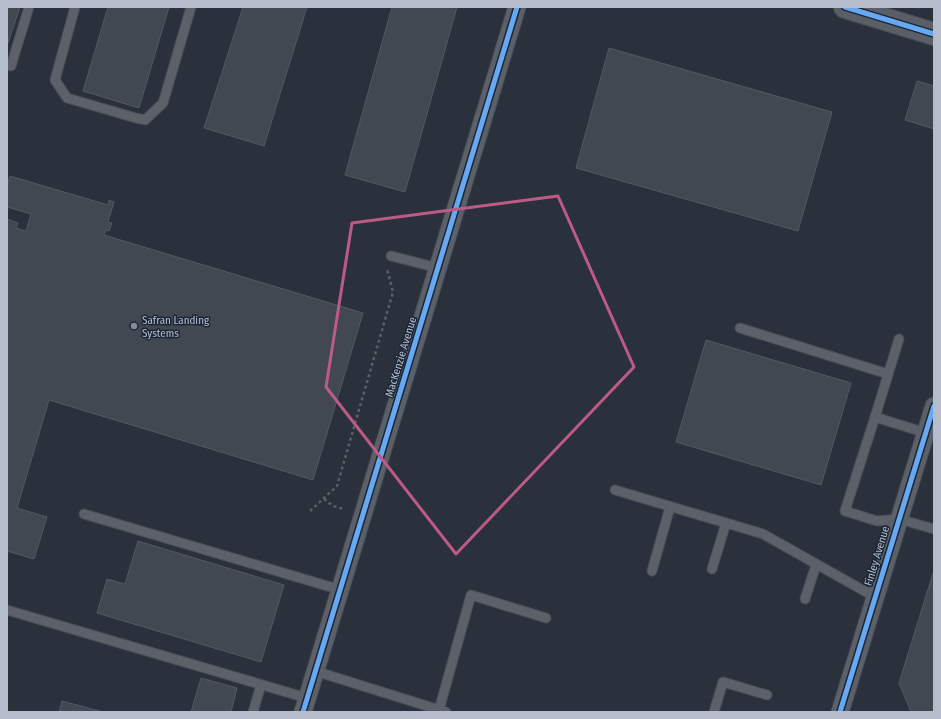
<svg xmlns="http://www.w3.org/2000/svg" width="941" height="719" viewBox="0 0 941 719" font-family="'Fira Sans Condensed',sans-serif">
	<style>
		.building { fill: #424851; stroke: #525962 }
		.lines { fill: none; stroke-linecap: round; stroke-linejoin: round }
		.lane-casing { stroke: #474c54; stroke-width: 11 }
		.street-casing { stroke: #474c54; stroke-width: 19 }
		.secondary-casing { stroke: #474c54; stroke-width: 24 }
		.path { stroke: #595f66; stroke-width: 2.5; stroke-dasharray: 3 3; stroke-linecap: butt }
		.lane { stroke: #5b6069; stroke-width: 9 }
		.street { stroke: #5b6069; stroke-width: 17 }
		.secondary { stroke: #595e67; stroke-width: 22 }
		.cycleway-casing { stroke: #1c2737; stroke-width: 8 }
		.cycleway { stroke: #66a8f1; stroke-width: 5 }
		.marked { fill: none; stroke: #bd5a88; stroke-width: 3; stroke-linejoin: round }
		.poi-dot { fill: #848c9a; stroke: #1c2737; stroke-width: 1.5 }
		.labels { text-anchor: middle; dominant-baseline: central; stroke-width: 3; stroke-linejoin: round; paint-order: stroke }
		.poi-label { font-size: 11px; fill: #b5bdcc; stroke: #1c2737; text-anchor: start }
		.street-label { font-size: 11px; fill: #b5bdcc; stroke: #1c2737 }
	</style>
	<rect width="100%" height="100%" fill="#2a313c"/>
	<g class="building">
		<path d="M7,7H20L8,43L7,42Z"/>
		<path d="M108,7H169L139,108L83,91Z"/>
		<path d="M243,7H307L264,146L204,128Z"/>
		<path d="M392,7H457L405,192L345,175Z"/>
		<path d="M609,48L832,112L798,231L576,168Z"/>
		<path d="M917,81L934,86V129L905,120Z"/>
		<path d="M10,176L108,205L109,200L114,202L108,222L112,223L109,231L106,230L104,235L363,313L313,480L49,400L17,508L47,517L34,559L7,551V219L18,223L16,228L26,231L31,214L7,207V186Z"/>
		<path d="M706,340L851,383L821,485L676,442Z"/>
		<path d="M138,541L284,585L261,662L97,613L107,579L125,584Z"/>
		<path d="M934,570V712H911L899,683Z"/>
		<path d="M201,678L237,688L231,712H191Z"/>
		<path d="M62,701L103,712H59Z"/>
	</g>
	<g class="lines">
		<defs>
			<g id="lane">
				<path d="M75,7L55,80L67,98L136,118L145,120L163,103L191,7"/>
				<path d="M7,64L11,66L29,7"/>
				<path d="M391,256L438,268"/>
				<path d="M740,328L888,374"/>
				<path d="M875,417L899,339"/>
				<path d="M926,433L875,417L845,511L877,521L899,519L934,529"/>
				<path d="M615,490L763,534L875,597"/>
				<path d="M84,514L341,590"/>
				<path d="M712,569L726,523"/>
				<path d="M652,571L670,507"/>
				<path d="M805,599L816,565"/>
				<path d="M7,610L307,698"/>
				<path d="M315,671L446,712"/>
				<path d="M439,710L471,595L546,618"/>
				<path d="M253,712L261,685"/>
				<path d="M714,712L723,682L767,695"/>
			</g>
			<g id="street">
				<path d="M303,712L517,7"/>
				<path d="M840,712L934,406"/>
			</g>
			<path id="secondary" d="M845,7L934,34"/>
		</defs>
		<use href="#lane" class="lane-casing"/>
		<use href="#street" class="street-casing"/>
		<use href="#secondary" class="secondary-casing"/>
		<g class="path">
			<path d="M324,499L333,506L343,509"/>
			<path d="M310,511L337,486L393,292L387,269"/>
		</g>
		<use href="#lane" class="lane"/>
		<use href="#street" class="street"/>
		<use href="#secondary" class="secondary"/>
		<defs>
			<g id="cycleway">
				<path d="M845,7L934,34"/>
				<path d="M303,712L517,7"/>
				<path d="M840,712L934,406"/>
			</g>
		</defs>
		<use href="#cycleway" class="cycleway-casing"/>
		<use href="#cycleway" class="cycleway"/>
	</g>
	<path class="marked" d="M558,196L634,367L456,554L326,387L352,223Z"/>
	<circle class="poi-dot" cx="134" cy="326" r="4"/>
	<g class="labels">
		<g class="poi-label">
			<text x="142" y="320">Safran Landing<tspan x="142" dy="13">Systems</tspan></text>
		</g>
		<g class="street-label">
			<text transform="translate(401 357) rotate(-73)">MacKenzie Avenue</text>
			<text transform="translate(877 556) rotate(-73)">Finley Avenue</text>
		</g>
	</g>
	<rect width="941" height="719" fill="none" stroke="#b5bdcc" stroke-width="16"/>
</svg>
